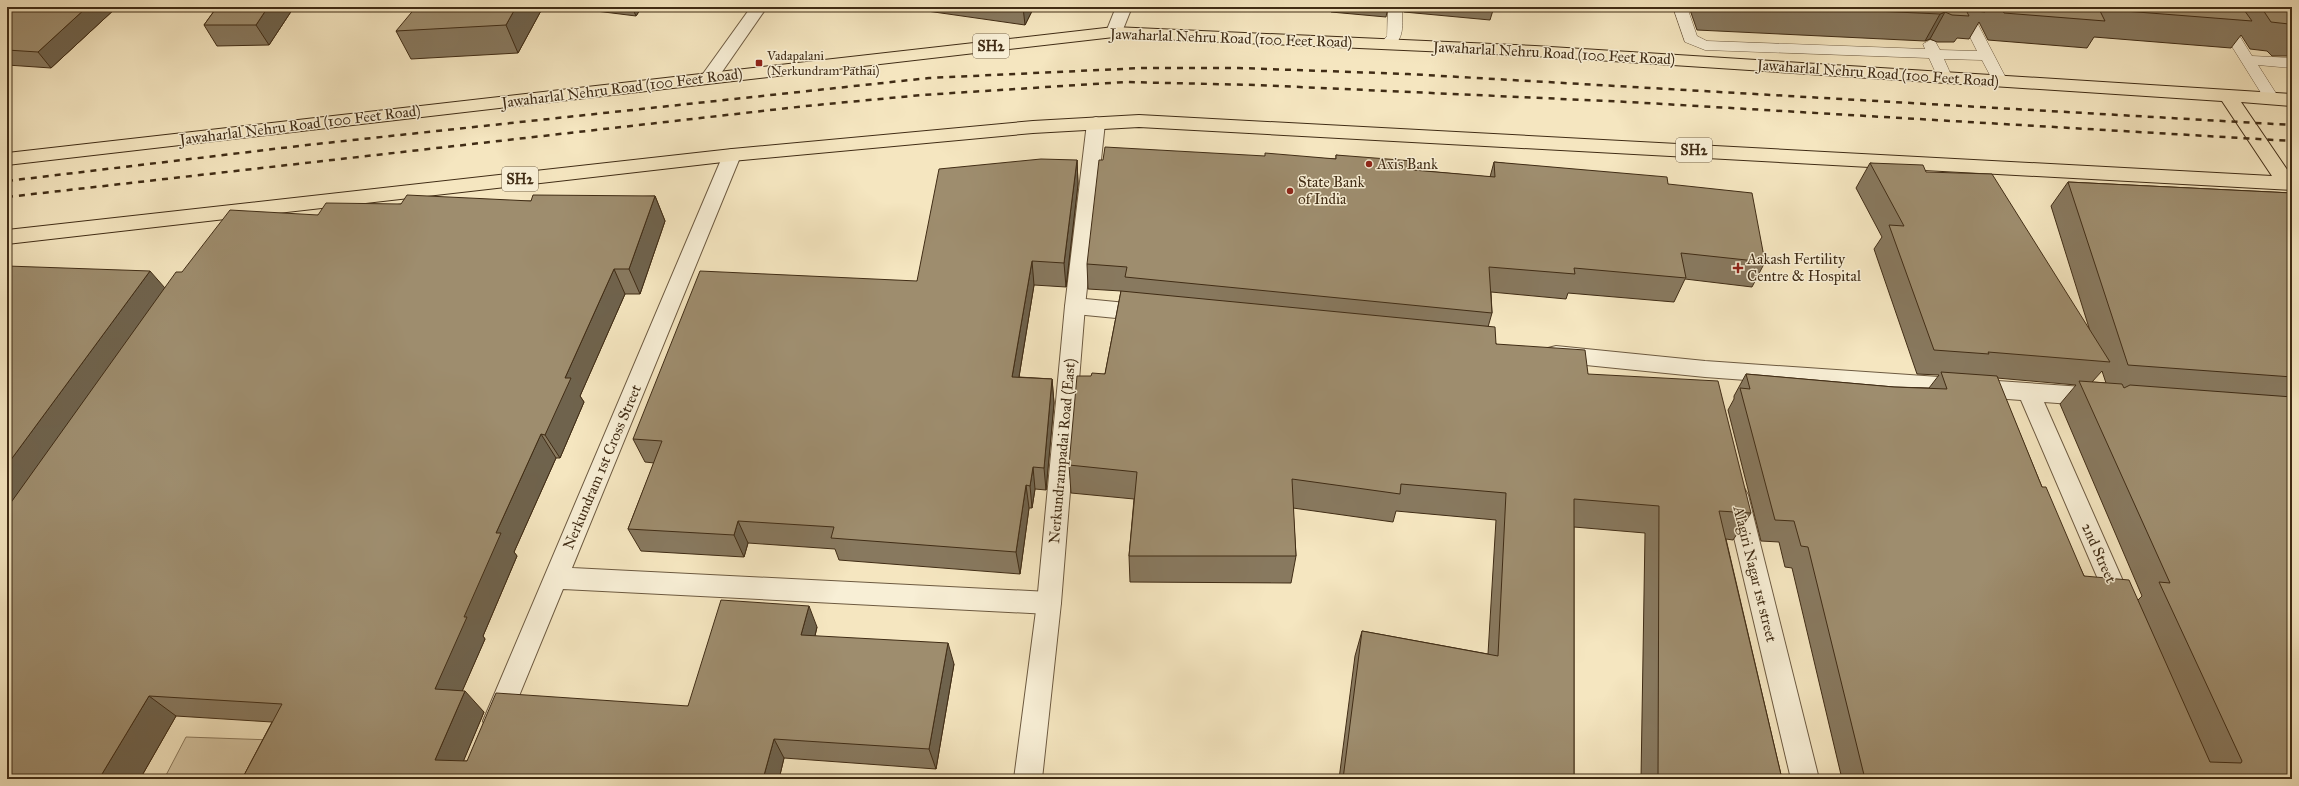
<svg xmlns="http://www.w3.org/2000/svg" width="2299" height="786" viewBox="0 0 2299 786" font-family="'IM FELL Great Primer',serif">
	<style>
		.green { fill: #d6c6a3; stroke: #8b795c }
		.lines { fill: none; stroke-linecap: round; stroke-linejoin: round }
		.service-casing { stroke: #6d5a40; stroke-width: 1 }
		.minor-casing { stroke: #6d5a40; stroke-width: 2 }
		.tertiary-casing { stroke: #6d5a40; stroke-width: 2 }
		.primary-casing { stroke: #402c15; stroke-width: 2 }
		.service { fill: #f8efd6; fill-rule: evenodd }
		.minor { fill: #f8efd6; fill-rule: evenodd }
		.tertiary { fill: #f8efd6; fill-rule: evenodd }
		.primary { fill: #f5e6c0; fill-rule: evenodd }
		.rail { stroke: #402c15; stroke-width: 2.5; stroke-dasharray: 6 6; stroke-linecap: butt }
		.wall { fill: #88795f; stroke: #402c15; fill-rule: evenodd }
		.shaded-wall { fill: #6f634d; stroke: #402c15 }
		.building { fill: #9e8d6e; stroke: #402c15 }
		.poi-dot { fill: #8f2418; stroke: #f8efd6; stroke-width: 1.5 }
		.labels { text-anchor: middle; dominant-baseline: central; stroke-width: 3; stroke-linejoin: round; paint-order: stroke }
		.far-poi-label { font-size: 13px; fill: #402c15; stroke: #f8efd6; text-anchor: start }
		.shield { fill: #f8efd6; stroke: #77664f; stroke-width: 1 }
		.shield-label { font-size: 14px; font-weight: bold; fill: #402c15 }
		.street-label { font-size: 15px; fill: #402c15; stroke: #f8efd6 }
		.poi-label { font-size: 15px; fill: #402c15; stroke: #f8efd6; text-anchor: start }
	</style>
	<rect width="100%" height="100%" fill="#f5e6c0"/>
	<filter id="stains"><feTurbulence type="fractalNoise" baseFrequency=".005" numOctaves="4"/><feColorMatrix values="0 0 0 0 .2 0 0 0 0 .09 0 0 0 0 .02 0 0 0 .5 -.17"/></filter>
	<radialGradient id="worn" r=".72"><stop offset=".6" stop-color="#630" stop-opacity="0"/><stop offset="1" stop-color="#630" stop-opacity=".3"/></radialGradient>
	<path class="green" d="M186,737L272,740L253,779H164Z"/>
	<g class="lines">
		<defs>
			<g id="service">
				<path d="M1388,7H1402C1402,22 1406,43 1388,47L1381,43L1387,36Z"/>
				<path d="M1673,7H1687L1697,36L1707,41L1925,49L1923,44L1930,40L1935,41L1940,50L1977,51L1955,7H1969L2007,80L2004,83H1994L1982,60L1944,59L1952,77L1949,80H1939L1929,58L1705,50L1685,42Z"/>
				<path d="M2204,7H2219L2229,19L2252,56L2292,58V68L2258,65L2279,98L2276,101H2266L2216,21Z"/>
			</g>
			<g id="minor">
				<path d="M751,7H767L715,82H703L700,78Z"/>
				<path d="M732,149L739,151L741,155L572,568L1049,592L1058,595L1061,603L1058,611L1049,614L563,589L505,730L496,733L487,730L483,721L723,155L725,151Z"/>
				<path d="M1075,298L1147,305L1154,308L1157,313L1154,318L1147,321L1075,314L1068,311L1065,306L1068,301Z"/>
				<path d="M1556,346L1705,361L2098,388L2106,391L2109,397L2106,403L2098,406L2044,402L2134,606L2131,614L2122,617L2113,614L2021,400L1705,377L1556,362L1548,360L1545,354L1548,348Z"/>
				<path d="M1736,485L1744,488L1748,495L1819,779H1791L1724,495L1728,488Z"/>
			</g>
			<g id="tertiary">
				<path d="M1116,7H1132L1122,32L1120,36H1108L1106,32Z"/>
				<path d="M1096,117L1102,119L1105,123L1085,306L1061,603L1042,779H1014L1037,603L1065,306L1087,123L1090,119Z"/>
			</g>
			<path id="primary" d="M1114,27L1535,46L2292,94V106L2241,102L2292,177V190L1139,127L1033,133L732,161L7,244V230L732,149L1033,121L1139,115L2272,176L2222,101L1535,56L1114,37L7,165V153Z"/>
		</defs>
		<use href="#service" class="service-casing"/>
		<use href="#minor" class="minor-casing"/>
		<use href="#tertiary" class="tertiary-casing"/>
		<use href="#primary" class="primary-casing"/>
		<use href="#service" class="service"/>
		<use href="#minor" class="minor"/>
		<use href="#tertiary" class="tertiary"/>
		<use href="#primary" class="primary"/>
		<g class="rail">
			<path d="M7,181L307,145L929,78L1142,68H1239L1408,74L2292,125"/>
			<path d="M7,197L806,106L922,95L1125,82L1256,85L1629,102L2292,141"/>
		</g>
	</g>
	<g class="wall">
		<path d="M7,7H117L51,68L7,65Z"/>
		<path d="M217,7H294L269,45L217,46L204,25Z"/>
		<path d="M543,7L518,53L411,59L396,31Z"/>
		<path d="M572,7H642L636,16L572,8Z"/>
		<path d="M899,7H1034L1025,25Z"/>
		<path d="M1331,7H1388L1386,17L1331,12Z"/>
		<path d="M1402,7H1494L1490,20L1404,12Z"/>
		<path d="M1689,7H2292V56H2272L2267,51L2250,49L2241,35L2231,48L2094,37L2087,48L1988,40L1979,22L1969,39L1957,38L1954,42H1937L1930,39L1925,41L1697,30Z"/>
		<path d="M1336,155L1413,170L1490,177L1494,162L1668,184L1765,262L1752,287L1685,279L1674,302L1568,293L1566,299L1491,292L1492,313L1488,327L1496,344L1588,374L1751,513L1733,540L1726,539L1782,779H1641L1645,533L1574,527V779H1339L1355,656L1362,631L1488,654L1496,520L1396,511L1393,522L1293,508L1296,556L1291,583L1130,582L1129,556L1134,499L1071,493L1069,465L1091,376L1105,374L1121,291L1088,289L1087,264L1265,156L1336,159Z"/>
		<path d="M1077,160L1078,184L1066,287L1034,285L1019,377L1052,379L1054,403L1046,490L1035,489L1032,508H1029L1020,574L839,560L835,549L748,543L744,557L641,551L628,529L654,463L645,462L633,439L917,281Z"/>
		<path d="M1870,163L1926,172L2090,331L2051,206L2068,182L2292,193V779H1842L1792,568L1785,567L1779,542L1761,541L1728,410L1734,399V396L1746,374L1894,387L1929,388L1939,375L1917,374L1874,249L1882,237L1856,188ZM2102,371L2106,383L2092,382ZM1997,378L2076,385L2060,404L2142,596L2138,600L2084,576L2042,487Z"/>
		<path d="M655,196L665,221L640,294H625L580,396L584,402L560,458H556L514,552L517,556L483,636L485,639L462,691L484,712L463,761H467L688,706L817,627L815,636L954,664L936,769L784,758L779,779H242L272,722L176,716L140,779L165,288L182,272L318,215L401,204L531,201Z"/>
	</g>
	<g class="shaded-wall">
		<path d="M87,7H117L51,68L38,52Z"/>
		<path d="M268,7H294L269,45L256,25Z"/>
		<path d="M516,7H543L518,53L506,25Z"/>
		<path d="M632,7H642L636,16Z"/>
		<path d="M1023,7H1034L1025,25Z"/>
		<path d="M1945,12L1930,39L1925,41L1940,14Z"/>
		<path d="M1077,160L1078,184L1066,287L1064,263Z"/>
		<path d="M655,196L665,221L640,294L629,269Z"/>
		<path d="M1032,261L1034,285L1015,401L1012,377Z"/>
		<path d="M614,269L625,294L580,396L584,402L560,458L545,435L565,378Z"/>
		<path d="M150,271L172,296L7,527V465Z"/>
		<path d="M1052,379L1054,403L1046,490L1044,468Z"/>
		<path d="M541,434L556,458L514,552L517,556L483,636L485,639L454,710L435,689L496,533Z"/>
		<path d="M1033,467L1035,489L1032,508L1030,486Z"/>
		<path d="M1026,485L1029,508L1020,574L1016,552Z"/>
		<path d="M738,521L748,543L744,557L734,535Z"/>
		<path d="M809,606L817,627L810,656L801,635Z"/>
		<path d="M948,643L954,664L936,769L929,749Z"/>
		<path d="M465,691L484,712L456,779L435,760Z"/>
		<path d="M149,696L176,716L140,779H99Z"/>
		<path d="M774,739L784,758L779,779H763Z"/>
	</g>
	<g class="building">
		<path d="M7,7H87L38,52L7,50Z"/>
		<path d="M217,7H268L256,25H204Z"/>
		<path d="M416,7H516L506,25L396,31Z"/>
		<path d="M1788,7H1983L1985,12L1966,10L1969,16L1952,15L1945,12L1940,14Z"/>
		<path d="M2001,7H2242L2252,21L2099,9L2105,21L2004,13Z"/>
		<path d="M2261,7H2292V27L2289,24L2271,22Z"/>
		<path d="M1105,147L1265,156V153L1336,159V155L1413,161V170L1495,177L1494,162L1667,177L1668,184L1752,193L1765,262L1681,253L1686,278L1574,268L1575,274L1489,267L1492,313L1125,277L1127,267L1087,264L1099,160H1103Z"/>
		<path d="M1041,159L1077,160L1064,263L1032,261L1012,377L1052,379L1044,468L1033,467L1030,486L1026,485L1016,552L831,538L834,527L738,521L734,535L628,529L662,441L633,439L700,271L917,281L939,169Z"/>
		<path d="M1870,163L1923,165L1926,172L1992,174L2110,362L1988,352L1989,354L1934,350L1889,225L1904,226Z"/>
		<path d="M2068,182L2292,193V377L2128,365Z"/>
		<path d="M407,195L531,201L533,195L655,196L629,269H614L565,378H571L545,435L541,434L496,533H501L464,617H467L435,689L465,691L435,760L467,761L496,693L688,706L721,600L809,606L801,635L948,643L929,749L774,739L763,779H634L623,778V779H242L282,704L149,696L99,779H7V508L176,272H182L230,210L318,215L326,203L401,204Z"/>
		<path d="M7,266L150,271L7,465Z"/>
		<path d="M1121,291L1495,327L1496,344L1585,350L1588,374L1718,381L1751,513L1719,511L1782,779H1658L1659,506L1574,499V779H1343L1362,631L1498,656L1506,493L1401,484L1400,494L1292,479L1296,556H1129L1137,472L1069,465L1077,376H1091L1092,373L1105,374Z"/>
		<path d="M1941,372L1997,376L2042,487H2046L2084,576L2129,580L2210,762L2241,763L2242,761L2159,582L2170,583L2079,381L2122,384L2124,388L2130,385L2292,397V779H1865L1808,547L1801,546L1794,521L1775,520L1740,388L1750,389L1746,374L1894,387L1947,389Z"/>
	</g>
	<g class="poi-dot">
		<rect x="755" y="59" width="8" height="8" rx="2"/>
		<circle cx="1369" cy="164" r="4"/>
		<circle cx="1290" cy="191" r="4"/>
		<path d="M1736 262h4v4h4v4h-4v4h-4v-4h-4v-4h4z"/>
	</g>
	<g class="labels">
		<g class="far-poi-label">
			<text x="767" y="56">Vadapalani<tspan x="767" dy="15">(Nerkundram Pathai)</tspan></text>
		</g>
		<g class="shield">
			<rect x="973" y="34" width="36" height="24" rx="3"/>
			<rect x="1676" y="138" width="36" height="24" rx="3"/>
			<rect x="502" y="167" width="36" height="24" rx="3"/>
		</g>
		<g class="shield-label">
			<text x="991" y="46">SH2</text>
			<text x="1694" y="150">SH2</text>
			<text x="520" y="179">SH2</text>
		</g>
		<g class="street-label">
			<text transform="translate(1231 38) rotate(2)">Jawaharlal Nehru Road (100 Feet Road)</text>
			<text transform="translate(1554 53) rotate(3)">Jawaharlal Nehru Road (100 Feet Road)</text>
			<text transform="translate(1878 73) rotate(4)">Jawaharlal Nehru Road (100 Feet Road)</text>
			<text transform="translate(622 88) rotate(-7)">Jawaharlal Nehru Road (100 Feet Road)</text>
			<text transform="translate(300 125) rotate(-7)">Jawaharlal Nehru Road (100 Feet Road)</text>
			<text transform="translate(1062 451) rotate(-85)">Nerkundrampadai Road (East)</text>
			<text transform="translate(602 467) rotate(-67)">Nerkundram 1st Cross Street</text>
			<text transform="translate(2099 553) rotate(66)">2nd Street</text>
			<text transform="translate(1755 574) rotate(76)">Alagiri Nagar 1st street</text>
		</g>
		<g class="poi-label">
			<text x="1377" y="164">Axis Bank</text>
			<text x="1298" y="182">State Bank<tspan x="1298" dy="17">of India</tspan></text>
			<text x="1747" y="259">Aakash Fertility<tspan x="1747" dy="17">Centre &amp; Hospital</tspan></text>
		</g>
	</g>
	<rect width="2299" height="786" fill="none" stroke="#f5e6c0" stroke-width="24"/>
	<rect x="8" y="8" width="2283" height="770" fill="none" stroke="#402c15" stroke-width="2"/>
	<rect x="12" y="12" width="2275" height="762" fill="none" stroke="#402c15"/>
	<rect width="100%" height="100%" filter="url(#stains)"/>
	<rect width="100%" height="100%" fill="url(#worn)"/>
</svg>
